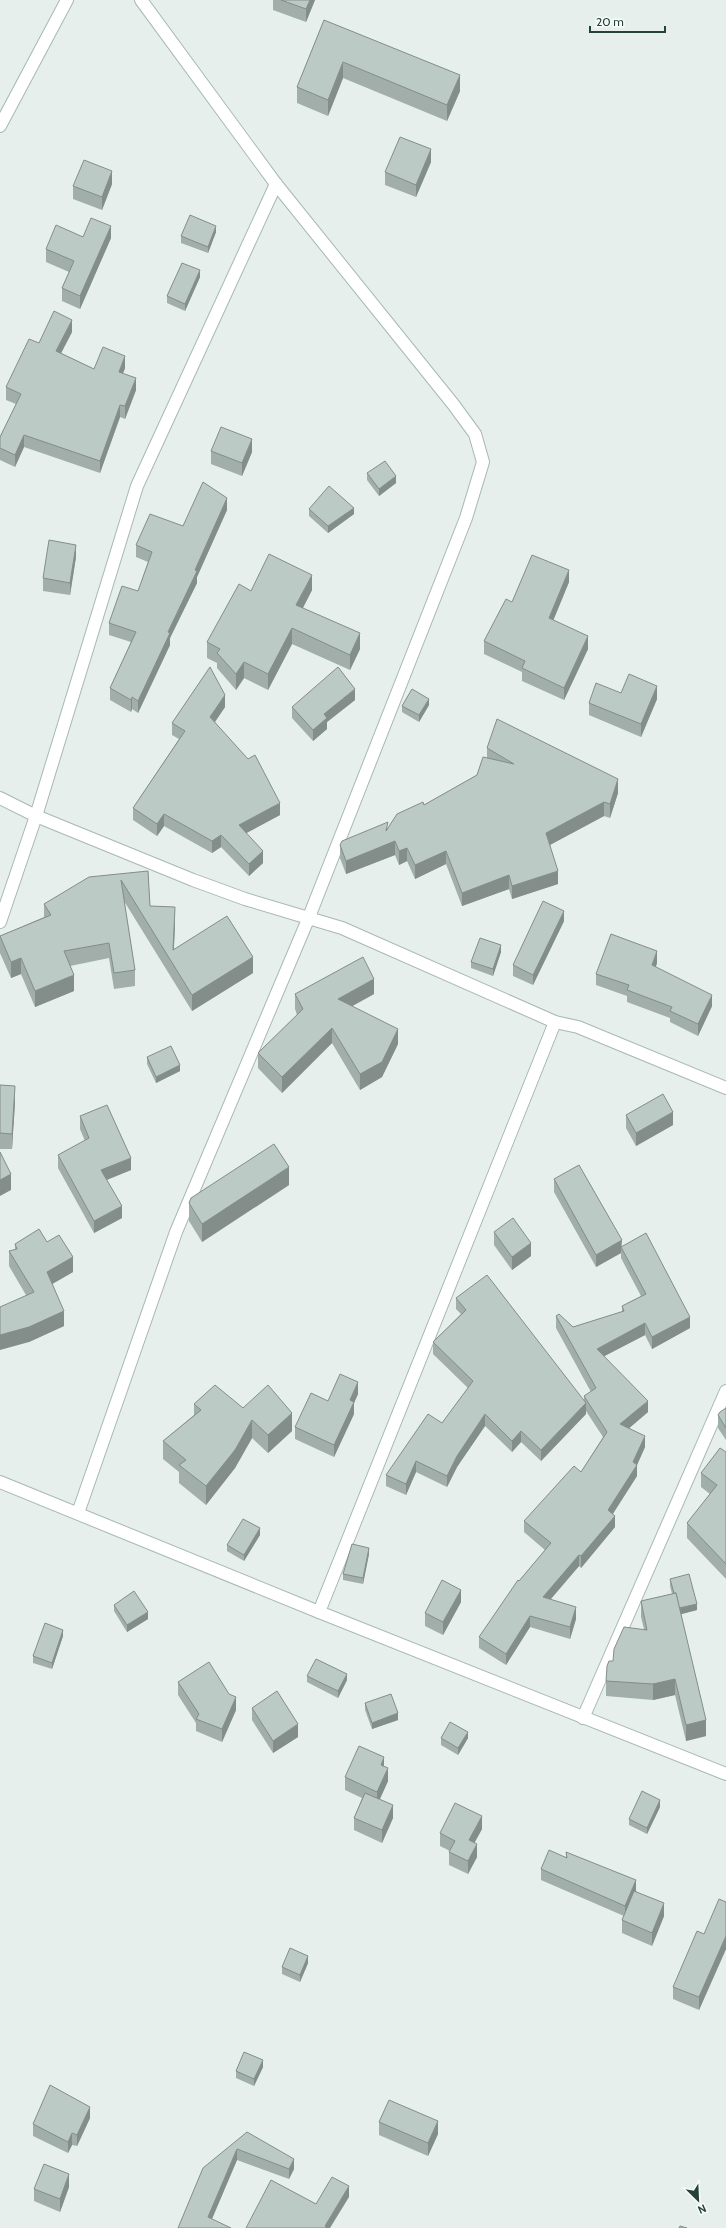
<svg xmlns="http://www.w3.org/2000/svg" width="726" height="2228" viewBox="0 0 726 2228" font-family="Cabin,sans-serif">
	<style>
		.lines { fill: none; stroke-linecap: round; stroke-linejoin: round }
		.street-casing { stroke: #a8b8b2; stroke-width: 14 }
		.street { stroke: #fff; stroke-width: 12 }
		.wall { fill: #a1aea9 }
		.shaded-wall { fill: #838d89 }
		.building { fill: #bbcac4; stroke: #838d89 }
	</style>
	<rect width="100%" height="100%" fill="#e6efeb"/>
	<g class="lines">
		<defs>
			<g id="street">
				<path d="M0,126L67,0"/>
				<path d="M0,798L36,816L193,880L245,899L342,928L555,1022L578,1027L726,1088"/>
				<path d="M0,922L36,816L137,486L276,184"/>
				<path d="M0,1482L319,1612L726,1774"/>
				<path d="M78,1513L176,1232L309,917L466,518L483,462L475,434L453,404L276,184L141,0"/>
				<path d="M319,1612L555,1022"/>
				<path d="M583,1718L726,1391"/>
			</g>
		</defs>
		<use href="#street" class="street-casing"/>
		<use href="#street" class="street"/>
	</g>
	<g class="wall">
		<path d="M273,0H315L306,22L273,10Z"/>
		<path d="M324,20L460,91L447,121L343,78L328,116L297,103V87Z"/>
		<path d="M431,162L416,197L385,185V172Z"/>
		<path d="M112,184L102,210L73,199V186Z"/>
		<path d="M216,232L208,253L181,243V236Z"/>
		<path d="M83,237L111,238L80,309L62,301V288L69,272L46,262V249Z"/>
		<path d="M200,277L185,311L167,303V296Z"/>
		<path d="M72,332L61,353L94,369L125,368L123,373L136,390L125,419L120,417L100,473L24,447L15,467L0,460V437L16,404L6,400V387L39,343Z"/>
		<path d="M211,451L252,452L242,476L211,464Z"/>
		<path d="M367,473L396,483L379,496L367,480Z"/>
		<path d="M309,509L354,514L328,533L309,516Z"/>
		<path d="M227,510L197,577V583L170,638V645L138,713L132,709L131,712L110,700V688L131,642L109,635V623L138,591L148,562L136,557V545L183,526Z"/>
		<path d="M76,557L70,595L43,591V578Z"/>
		<path d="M569,582L553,620L588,649L564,700L522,681V672L484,654V641L512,602Z"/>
		<path d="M312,590L303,608L360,649L350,670L292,644L268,690L244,678L236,690L217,668V663L207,658V642L251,591Z"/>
		<path d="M621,693L657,699L641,737L589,715V703Z"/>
		<path d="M355,700L327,722V729L313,741L292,718V707Z"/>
		<path d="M429,705L419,722L402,712V706Z"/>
		<path d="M225,707L215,722L280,815L246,833L263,863L249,876L221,847L212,853L164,826L157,836L133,820V808L179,739L172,735V723Z"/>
		<path d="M487,748L618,793L610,818L604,816L550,845L558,884L512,899L509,889L462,906L446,864L415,879L407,861L399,865L395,855L346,874L340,858V845L388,828L424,805L477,775L487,758Z"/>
		<path d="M148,871L150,906L175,923L174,949L253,973L192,1011L124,901L135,970V986L114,989L109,958L70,966L74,991L35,1007L21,974L11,978L0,953V936L44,917V904Z"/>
		<path d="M564,921L533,985L513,976V965Z"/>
		<path d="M501,952L493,976L471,968V962Z"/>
		<path d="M657,963L656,967L712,1006L698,1036L670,1022V1018L627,1002V996L596,985V974Z"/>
		<path d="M295,994H374L352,1006L398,1044L382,1077L360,1090L332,1043L282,1093L258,1068V1053L297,1015L295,1009Z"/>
		<path d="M147,1057L180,1071L156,1083L147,1064Z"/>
		<path d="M0,1085L15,1102L12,1149H0Z"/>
		<path d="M626,1115L673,1125L636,1146L626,1128Z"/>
		<path d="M80,1116L131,1170L107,1180L122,1218L94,1233L58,1168V1155L85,1141L80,1129Z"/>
		<path d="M554,1179L622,1247L690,1328L652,1349L645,1335L604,1356L648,1412L629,1428L645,1447L637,1465V1476L613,1514L615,1527L581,1568L579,1566L551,1599L576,1619L570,1639L530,1627L506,1665L479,1648V1637L519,1581L545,1550L524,1532V1521L581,1472L603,1437L586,1411V1414L541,1461L521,1442L512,1452L485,1426L457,1467L447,1487L416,1472L406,1495L386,1486V1475L442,1423L468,1388L433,1354V1342L461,1314L456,1309V1298L584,1400V1396L591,1392L556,1328V1316L573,1327L622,1312V1306L641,1296L621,1258V1253L596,1267L554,1192Z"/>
		<path d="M289,1185L202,1242L189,1221V1203Z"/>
		<path d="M494,1232L531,1256L512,1270L494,1245Z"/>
		<path d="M47,1242L73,1272L52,1284L64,1326L29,1342L26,1295L9,1266V1251L15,1250V1244Z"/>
		<path d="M358,1394L354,1403V1414L334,1457L295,1439V1427L328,1401Z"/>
		<path d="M194,1404L243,1408L292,1431L268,1453L252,1438L235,1468L206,1505L179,1483V1472L163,1459V1441L194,1415Z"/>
		<path d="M726,1408V1440L718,1428V1415Z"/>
		<path d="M726,1452V1579L687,1538V1523L710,1494L701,1487V1473Z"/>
		<path d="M260,1535L244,1561L227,1551V1545Z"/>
		<path d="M369,1554L363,1584L343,1580V1574Z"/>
		<path d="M670,1579L697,1610L681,1614L706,1736L686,1741L675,1695L653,1700L606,1696V1681L613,1661L644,1629L641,1617V1601L672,1594L670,1586Z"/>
		<path d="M461,1602L443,1635L425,1626V1613Z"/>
		<path d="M114,1605L148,1619L127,1632L114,1611Z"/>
		<path d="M63,1636L52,1669L33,1663V1656Z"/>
		<path d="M307,1676L347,1680L338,1698L307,1682Z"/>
		<path d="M178,1682L236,1710L222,1742L196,1731V1723L178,1695Z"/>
		<path d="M365,1703L398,1720L372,1729L365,1710Z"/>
		<path d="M252,1708L298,1737L273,1753L252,1720Z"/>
		<path d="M441,1738H468L458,1755L441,1745Z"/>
		<path d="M384,1767L388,1781L380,1799L393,1818L382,1843L354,1830V1818L362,1798L345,1790V1777Z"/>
		<path d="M660,1807L647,1834L629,1825V1819Z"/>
		<path d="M482,1829L474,1843L477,1857L468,1874L449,1865V1852L450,1851L440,1846V1833Z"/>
		<path d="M566,1852L636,1891L664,1916L652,1946L622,1933V1920L624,1916L541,1880V1869L566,1857Z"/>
		<path d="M726,1902V1949L699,2010L673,1999V1987L704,1934Z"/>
		<path d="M308,1963L300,1982L282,1974V1967Z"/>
		<path d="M263,2067L254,2086L236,2078V2071Z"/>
		<path d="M90,2118L77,2146L72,2145L68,2153L33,2136V2124Z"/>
		<path d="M379,2122L438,2134L428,2156L379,2135Z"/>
		<path d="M247,2132L294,2169L289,2179L237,2160L212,2219L178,2228Z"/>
		<path d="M69,2187L60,2212L34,2201V2189Z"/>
	</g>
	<g class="shaded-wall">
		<path d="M310,0H315L306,22V9Z"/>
		<path d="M343,62V78L328,116V100Z"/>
		<path d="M460,75V91L447,121V105Z"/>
		<path d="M431,149V162L416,197V185Z"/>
		<path d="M112,171V184L102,210V197Z"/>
		<path d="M111,226V238L80,309V296Z"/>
		<path d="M216,226V232L208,253V247Z"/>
		<path d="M200,270V277L185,311V304Z"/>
		<path d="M72,320V332L56,363V351Z"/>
		<path d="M125,356V368L119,384V372Z"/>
		<path d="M136,378V390L125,419V406Z"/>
		<path d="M120,405V417L100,473V461Z"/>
		<path d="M24,435V447L15,467V455Z"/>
		<path d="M252,439V452L242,476V463Z"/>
		<path d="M396,476V483L379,496V489Z"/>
		<path d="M227,498V510L197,577V583L170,638V645L138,713V701L168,632Z"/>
		<path d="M354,508V514L328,533V526Z"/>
		<path d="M76,545V557L70,595V583Z"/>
		<path d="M569,570V582L549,631V618Z"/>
		<path d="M312,575V590L296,621V605Z"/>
		<path d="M292,628V644L268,690V674Z"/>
		<path d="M360,633V649L350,670V655Z"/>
		<path d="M588,636V649L564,700V688Z"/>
		<path d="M244,662V678L236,690V674Z"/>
		<path d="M657,686V699L641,737V724Z"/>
		<path d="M355,689V700L327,722V729L313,741V730L324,714Z"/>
		<path d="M225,695V707L210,729V717Z"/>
		<path d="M132,697V709L131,712V700Z"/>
		<path d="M429,699V705L419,722V715Z"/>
		<path d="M618,779V793L610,818V804Z"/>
		<path d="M604,802V816L546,847V833Z"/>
		<path d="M280,803V815L239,837V825Z"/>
		<path d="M164,814V826L157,836V824Z"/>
		<path d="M221,835V847L212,853V841Z"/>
		<path d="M395,841V855L346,874V861Z"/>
		<path d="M407,848V861L399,865V851Z"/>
		<path d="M263,851V863L249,876V864Z"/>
		<path d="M446,851V864L415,879V865Z"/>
		<path d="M558,871V884L512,899V886Z"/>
		<path d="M509,875V889L462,906V893Z"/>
		<path d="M175,907V923L173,966V950Z"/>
		<path d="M564,911V921L533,985V975Z"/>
		<path d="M501,945V952L493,976V969Z"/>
		<path d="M657,951V963L652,976V965Z"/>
		<path d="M253,957V973L192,1011V995Z"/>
		<path d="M21,958V974L11,978V962Z"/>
		<path d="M74,975V991L35,1007V991Z"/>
		<path d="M374,979V994L338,1014V999Z"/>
		<path d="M712,995V1006L698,1036V1024Z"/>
		<path d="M332,1028V1043L282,1093V1077Z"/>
		<path d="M398,1029V1044L382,1077L360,1090V1074Z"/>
		<path d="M180,1065V1071L156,1083V1077Z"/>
		<path d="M15,1086V1102L12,1149V1134Z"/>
		<path d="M673,1112V1125L636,1146V1133Z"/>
		<path d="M131,1158V1170L101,1182V1170Z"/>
		<path d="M289,1167V1185L202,1242V1224Z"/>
		<path d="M11,1174V1190L0,1196V1180Z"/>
		<path d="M122,1206V1218L94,1233V1221Z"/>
		<path d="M622,1240L621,1253L596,1267V1255Z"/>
		<path d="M531,1243V1256L512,1270V1257Z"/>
		<path d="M73,1257V1272L47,1287V1272Z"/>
		<path d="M64,1311V1326L29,1342L0,1350V1335Z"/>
		<path d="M690,1317V1328L652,1349V1337Z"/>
		<path d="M645,1323V1335L597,1360V1349Z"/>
		<path d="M358,1382V1394L354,1403V1414L334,1457V1445L350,1400Z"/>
		<path d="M648,1401V1412L620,1436V1424Z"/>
		<path d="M586,1403V1414L541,1461V1450Z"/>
		<path d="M292,1413V1431L268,1453V1435Z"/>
		<path d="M485,1414V1426L457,1467L447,1487V1476L457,1456Z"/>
		<path d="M252,1420V1438L235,1468L206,1505V1486Z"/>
		<path d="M521,1431V1442L512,1452V1441Z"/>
		<path d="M645,1436V1447L637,1465V1476L608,1521V1510L633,1462Z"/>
		<path d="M416,1461V1472L406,1495V1484Z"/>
		<path d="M615,1516V1527L581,1568V1556Z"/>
		<path d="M260,1528V1535L244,1561V1555Z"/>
		<path d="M369,1548V1554L363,1584V1578Z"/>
		<path d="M579,1555V1566L543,1608V1597Z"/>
		<path d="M461,1590V1602L443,1635V1622Z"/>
		<path d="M697,1604V1610L678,1615V1609Z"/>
		<path d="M576,1607V1619L570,1639V1627Z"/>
		<path d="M148,1612V1619L127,1632V1625Z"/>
		<path d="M530,1616V1627L506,1665V1654Z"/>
		<path d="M63,1630V1636L52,1669V1663Z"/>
		<path d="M347,1674V1680L338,1698V1691Z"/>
		<path d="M675,1679V1695L653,1700V1684Z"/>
		<path d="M236,1697V1710L222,1742V1729Z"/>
		<path d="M398,1713V1720L372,1729V1723Z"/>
		<path d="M706,1720V1736L686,1741V1725Z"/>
		<path d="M298,1724V1737L273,1753V1741Z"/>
		<path d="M468,1732V1738L458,1755V1748Z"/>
		<path d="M384,1757V1770L381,1765Z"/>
		<path d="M388,1768V1781L377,1805V1792Z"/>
		<path d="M660,1800V1807L647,1834V1828Z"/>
		<path d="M393,1805V1818L382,1843V1830Z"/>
		<path d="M482,1816V1829L469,1853V1840Z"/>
		<path d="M477,1844V1857L468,1874V1861Z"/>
		<path d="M636,1880V1891L625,1917V1906Z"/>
		<path d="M664,1903V1916L652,1946V1933Z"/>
		<path d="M726,1936V1949L699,2010V1997Z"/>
		<path d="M308,1956V1963L300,1982V1975Z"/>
		<path d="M263,2060V2067L254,2086V2079Z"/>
		<path d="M90,2107V2118L77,2146V2135Z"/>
		<path d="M438,2121V2134L428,2156V2143Z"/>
		<path d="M72,2133V2145L68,2153V2142Z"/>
		<path d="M237,2149V2160L208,2228V2217Z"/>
		<path d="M294,2159V2169L289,2179V2169Z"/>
		<path d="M69,2174V2187L60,2212V2199Z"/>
		<path d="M349,2186V2197L330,2228H325V2226Z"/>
	</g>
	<g class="building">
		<path d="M281,0H310L306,9Z"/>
		<path d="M324,20L460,75L447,105L343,62L328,100L297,87Z"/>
		<path d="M400,137L431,149L416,185L385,172Z"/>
		<path d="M84,160L112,171L102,197L73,186Z"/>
		<path d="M190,215L216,226L208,247L181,236Z"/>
		<path d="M91,218L111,226L80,296L62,288L74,261L46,249L56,225L83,237Z"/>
		<path d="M182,263L200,270L185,304L167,296Z"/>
		<path d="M54,311L72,320L56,351L94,369L103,347L125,356L119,372L136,378L125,406L120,405L100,461L24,435L15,455L0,448V437L21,394L6,387L29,339L39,343Z"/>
		<path d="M221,427L252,439L242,463L211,451Z"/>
		<path d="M385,461L396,476L379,489L367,473Z"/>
		<path d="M203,482L227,498L195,570L197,571L168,632L170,633L138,701L132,697L131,700L110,688L136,632L109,623L122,586L138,591L152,552L136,545L150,514L183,526Z"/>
		<path d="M329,486L354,508L328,526L309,509Z"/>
		<path d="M49,540L76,545L70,583L43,578Z"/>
		<path d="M269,554L312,575L296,605L360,633L350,655L292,628L268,674L244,662L236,674L217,653L220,649L207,642L239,584L251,591Z"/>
		<path d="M532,555L569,570L549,618L588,636L564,688L522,668L525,661L484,641L506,599L512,602Z"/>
		<path d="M210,667L225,695L210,717L248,759L255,755L280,803L239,825L263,851L249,864L221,835L212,841L164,814L157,824L133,808L185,731L172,723Z"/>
		<path d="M338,667L355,689L324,714L327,718L313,730L292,707Z"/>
		<path d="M629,674L657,686L641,724L589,703L596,683L621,693Z"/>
		<path d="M412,689L429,699L419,715L402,706Z"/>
		<path d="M497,719L618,779L610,804L604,802L546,833L558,871L512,886L509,875L462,893L446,851L415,865L407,848L399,851L395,841L346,861L340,845L342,841L388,822L386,831L397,814L423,802L424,805L477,775L483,757L514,764L487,748Z"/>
		<path d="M148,871L150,906L175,907L173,950L227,916L253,957L192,995L121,880L135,970L114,973L109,943L64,951L74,975L35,991L21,958L11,962L0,936L51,915L44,904L89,877Z"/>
		<path d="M543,901L564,911L533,975L513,965Z"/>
		<path d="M611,934L657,951L652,965L712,995L698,1024L670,1011L672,1007L627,990L629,985L596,974Z"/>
		<path d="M480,938L501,945L493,969L471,962Z"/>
		<path d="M363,957L374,979L338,999L398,1029L382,1062L360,1074L332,1028L282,1077L258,1053L303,1009L295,994Z"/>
		<path d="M171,1046L180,1065L156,1077L147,1057Z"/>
		<path d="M0,1085L15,1086L12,1134L0,1133Z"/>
		<path d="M663,1094L673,1112L636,1133L626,1115Z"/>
		<path d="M107,1105L131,1158L101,1170L122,1206L94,1221L58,1155L89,1138L80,1116Z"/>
		<path d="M274,1144L289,1167L202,1224L189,1203L191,1198Z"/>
		<path d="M0,1152L11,1174L0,1180Z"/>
		<path d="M579,1165L622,1240L596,1255L554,1179Z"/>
		<path d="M513,1218L531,1243L512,1257L494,1232Z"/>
		<path d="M39,1229L47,1242L59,1235L73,1257L47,1272L64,1311L29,1327L0,1335V1307L34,1292L9,1251L17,1249L15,1244Z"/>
		<path d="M646,1233L690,1317L652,1337L645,1323L597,1349L648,1401L620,1424L645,1436L633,1462L637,1465L608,1510L615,1516L581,1556L579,1555L543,1597L576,1607L570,1627L530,1616L506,1654L479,1637L518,1580L519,1581L551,1543L524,1521L574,1466L581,1472L607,1432L584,1396L596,1388L556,1316L559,1314L573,1327L624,1311L622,1306L646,1294L621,1247Z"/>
		<path d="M487,1275L586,1403L541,1450L521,1431L512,1441L485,1414L457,1456L447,1476L416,1461L406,1484L386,1475L428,1414L442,1423L473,1381L433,1342L466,1310L456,1298Z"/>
		<path d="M340,1374L358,1382L350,1400L354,1402L334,1445L295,1427L311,1393L328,1401Z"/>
		<path d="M215,1385L243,1408L268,1385L292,1413L268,1435L252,1420L235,1450L206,1486L179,1465L186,1460L163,1441L201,1410L194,1404Z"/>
		<path d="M726,1408V1428L718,1415L720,1412Z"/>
		<path d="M720,1448L726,1452V1564L687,1523L717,1485L701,1473Z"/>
		<path d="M243,1519L260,1528L244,1555L227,1545Z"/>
		<path d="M352,1544L369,1548L363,1578L343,1574Z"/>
		<path d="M689,1574L697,1604L679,1608L676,1593H674L670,1579Z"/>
		<path d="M442,1580L461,1590L443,1622L425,1613Z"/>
		<path d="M134,1591L148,1612L127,1625L114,1605Z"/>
		<path d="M676,1593L706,1720L686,1725L675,1679L653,1684L606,1681L607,1666L609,1661H613L614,1649L624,1627L647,1630L641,1601Z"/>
		<path d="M45,1623L63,1630L52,1663L33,1656Z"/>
		<path d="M316,1659L347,1674L338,1691L307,1676Z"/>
		<path d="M209,1662L229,1694L236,1697L222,1729L196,1719L199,1714L178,1682Z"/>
		<path d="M277,1691L298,1724L273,1741L252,1708Z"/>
		<path d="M391,1694L398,1713L372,1723L365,1703Z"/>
		<path d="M450,1722L468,1732L458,1748L441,1738Z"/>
		<path d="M359,1746L384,1757L381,1765L388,1768L377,1792L345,1777Z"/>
		<path d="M642,1791L660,1800L647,1828L629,1819Z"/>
		<path d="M365,1793L393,1805L382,1830L354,1818Z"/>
		<path d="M455,1803L482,1816L469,1840L477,1844L468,1861L449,1852L455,1841L440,1833Z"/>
		<path d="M549,1850L567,1858L566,1852L636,1880L625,1906L541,1869Z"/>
		<path d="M634,1891L664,1903L652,1933L622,1920Z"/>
		<path d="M719,1899L726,1902V1936L699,1997L673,1987L697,1931L704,1934Z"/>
		<path d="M290,1948L308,1956L300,1975L282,1967Z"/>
		<path d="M244,2052L263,2060L254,2079L236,2071Z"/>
		<path d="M50,2085L90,2107L77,2135L72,2133L68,2142L33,2124Z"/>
		<path d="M389,2100L438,2121L428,2143L379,2122Z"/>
		<path d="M247,2132L294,2159L289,2169L237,2149L208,2217L231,2228H178L203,2168Z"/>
		<path d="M44,2164L69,2174L60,2199L34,2189Z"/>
		<path d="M332,2177L349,2186L325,2226L327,2228H246L271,2180L316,2204Z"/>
		<path d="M680,2226L687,2228H679Z"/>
	</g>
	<g transform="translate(698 2200) rotate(156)" stroke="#f7fbf9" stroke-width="3" paint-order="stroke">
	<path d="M0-3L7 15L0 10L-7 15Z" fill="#24423a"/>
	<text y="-6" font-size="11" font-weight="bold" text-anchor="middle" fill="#24423a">N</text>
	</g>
	<path d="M590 26v6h75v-6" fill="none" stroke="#24423a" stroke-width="2"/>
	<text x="596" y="26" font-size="12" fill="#24423a" stroke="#f7fbf9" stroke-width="3" paint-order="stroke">20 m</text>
</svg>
